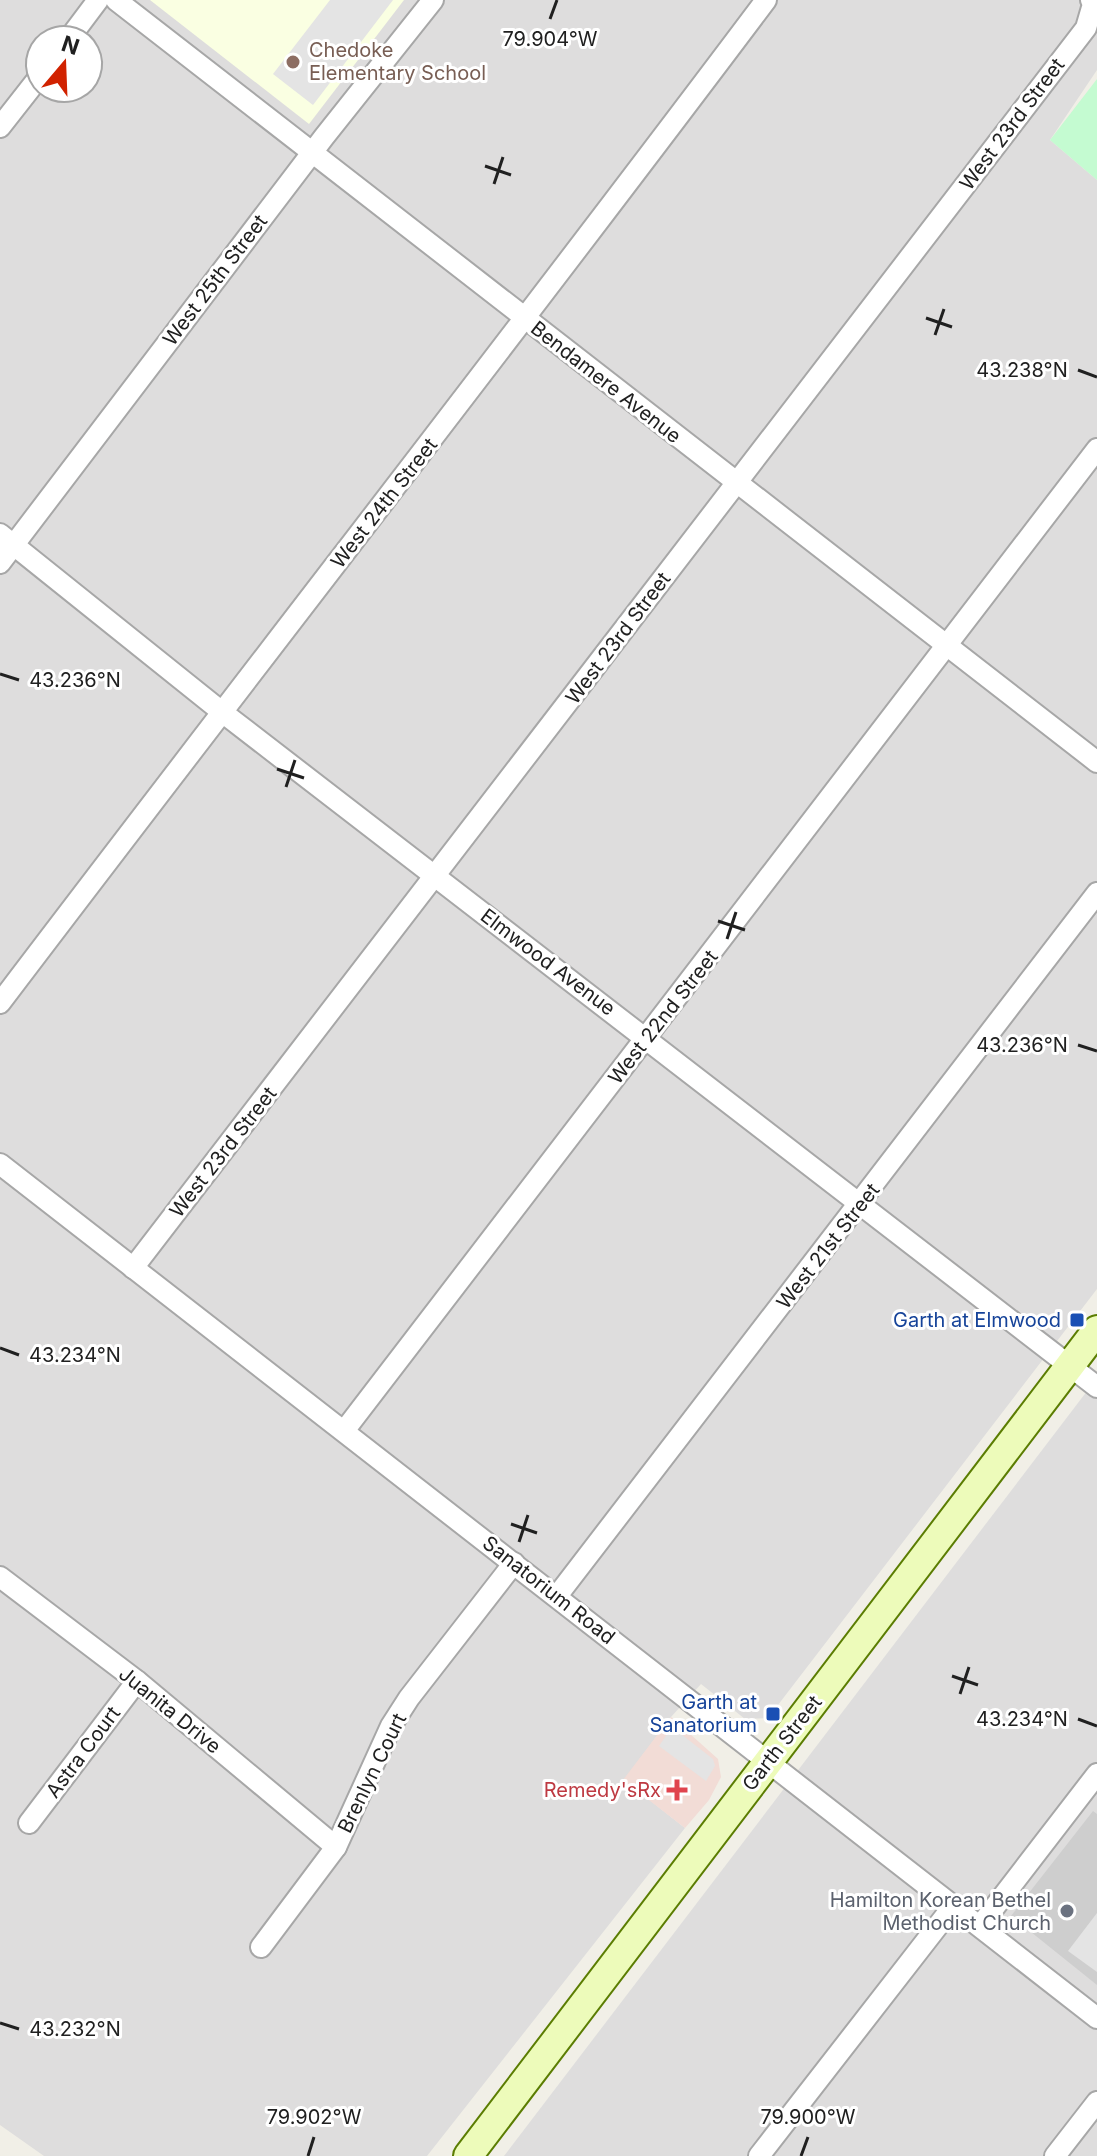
<svg xmlns="http://www.w3.org/2000/svg" width="1097" height="2156" viewBox="0 0 1097 2156" font-family="Inter,sans-serif">
	<style>
		.residential { fill: #dedddd; fill-rule: evenodd }
		.commercial { fill: #f2dcd6 }
		.education { fill: #faffe2 }
		.religious { fill: #cecece }
		.park { fill: #c4fbd1 }
		.parking { fill: #e4e4e4 }
		.lines { fill: none; stroke-linecap: round; stroke-linejoin: round }
		.street-casing { stroke: #a7a7a7; stroke-width: 24 }
		.secondary-casing { stroke: #5b7d02; stroke-width: 32 }
		.street { stroke: #fff; stroke-width: 20 }
		.secondary { stroke: #edfbba; stroke-width: 28 }
		.ticks { fill: none; stroke: #202020; stroke-width: 3 }
		.education-dot { fill: #8d6e63; stroke: #fff; stroke-width: 3 }
		.transit-dot { fill: #1a4fb4; stroke: #fff; stroke-width: 3 }
		.health-dot { fill: #e0444e; stroke: #fff; stroke-width: 3 }
		.worship-dot { fill: #6b7280; stroke: #fff; stroke-width: 3 }
		.labels { text-anchor: middle; dominant-baseline: central; stroke-width: 6; stroke-linejoin: round; paint-order: stroke }
		.education-label { font-size: 20px; fill: #785e54; stroke: #fff; text-anchor: start }
		.street-label { font-size: 20px; fill: #202020; stroke: #fff }
		.transit-label { font-size: 20px; fill: #164399; stroke: #fff; text-anchor: end }
		.health-label { font-size: 20px; fill: #be3a42; stroke: #fff; text-anchor: end }
		.worship-label { font-size: 20px; fill: #5b616d; stroke: #fff; text-anchor: end }
		.ticks-label { font-size: 20px; text-anchor: middle; fill: #202020; stroke: #fff; stroke-width: 6; stroke-linejoin: round; paint-order: stroke }
	</style>
	<rect width="100%" height="100%" fill="#f1efe7"/>
	<g class="residential">
		<path d="M0,0H1097V70L1050,140L1097,180V1289L768,1718L745,1719L701,1684L671,1717L624,1780L685,1828L427,2156H44L0,2125ZM40,40H88V88H40Z"/>
		<path d="M1097,1378V2156H504Z"/>
	</g>
	<path class="commercial" d="M671,1717L718,1759L721,1777L709,1800L685,1828L623,1780Z"/>
	<path class="education" d="M150,0H404L309,124Z"/>
	<path class="religious" d="M1093,1811L1097,1814V1985L1011,1916Z"/>
	<path class="park" d="M1097,79V180L1050,140Z"/>
	<g class="parking">
		<path d="M330,0H393L313,105L273,74Z"/>
		<path d="M672,1727L713,1759L715,1766L706,1781L659,1746Z"/>
		<path d="M1097,1913V1972L1068,1951Z"/>
	</g>
	<g class="lines">
		<defs>
			<g id="street">
				<path d="M116,0L1097,762"/>
				<path d="M68,40L98,0"/>
				<path d="M0,127L40,76"/>
				<path d="M0,534L222,712L1097,1387"/>
				<path d="M0,563L324,137L433,0"/>
				<path d="M0,1003C254,668 513,337 766,0"/>
				<path d="M0,1164L1097,2018"/>
				<path d="M133,1268L1086,28L1093,4L1091,0"/>
				<path d="M344,1431L1097,449"/>
				<path d="M0,1577L137,1681L336,1847"/>
				<path d="M557,1596L1097,893"/>
				<path d="M29,1823L137,1681"/>
				<path d="M980,1926L1097,1774"/>
				<path d="M261,1947L336,1847L391,1726L409,1698L514,1563"/>
				<path d="M759,2156L954,1905"/>
				<path d="M1055,2156L1097,2102"/>
			</g>
			<path id="secondary" d="M468,2156L1097,1330"/>
		</defs>
		<use href="#street" class="street-casing"/>
		<use href="#secondary" class="secondary-casing"/>
		<use href="#street" class="street"/>
		<use href="#secondary" class="secondary"/>
	</g>
	<path class="ticks" d="M550,19L557,0M485,166L511,175M494,184L503,157M926,318L952,327M935,335L944,309M1078,370L1097,377M0,674L19,680M277,769L304,778M286,787L295,760M718,921L745,930M727,939L736,912M1078,1045L1097,1051M0,1348L19,1355M511,1524L537,1533M519,1542L528,1515M952,1676L978,1685M960,1694L969,1667M1078,1719L1097,1726M0,2023L19,2029M308,2156L314,2137M801,2156L808,2137"/>
	<circle class="education-dot" cx="293" cy="62" r="8"/>
	<g class="transit-dot">
		<rect x="1069" y="1312" width="16" height="16" rx="4"/>
		<rect x="765" y="1706" width="16" height="16" rx="4"/>
	</g>
	<path class="health-dot" d="M673 1778h8v8h8v8h-8v8h-8v-8h-8v-8h8z"/>
	<circle class="worship-dot" cx="1067" cy="1911" r="8"/>
	<g class="labels">
		<g class="education-label">
			<text x="309" y="50">Chedoke<tspan x="309" dy="23">Elementary School</tspan></text>
		</g>
		<g class="street-label">
			<text transform="translate(1012 124) rotate(-53)">West 23rd Street</text>
			<text transform="translate(215 280) rotate(-53)">West 25th Street</text>
			<text transform="translate(606 382) rotate(38)">Bendamere Avenue</text>
			<text transform="translate(384 503) rotate(-52)">West 24th Street</text>
			<text transform="translate(618 638) rotate(-53)">West 23rd Street</text>
			<text transform="translate(548 962) rotate(37)">Elmwood Avenue</text>
			<text transform="translate(663 1017) rotate(-52)">West 22nd Street</text>
			<text transform="translate(223 1152) rotate(-52)">West 23rd Street</text>
			<text transform="translate(828 1246) rotate(-52)">West 21st Street</text>
			<text transform="translate(549 1590) rotate(38)">Sanatorium Road</text>
			<text transform="translate(170 1710) rotate(39)">Juanita Drive</text>
			<text transform="translate(782 1743) rotate(-52)">Garth Street</text>
			<text transform="translate(83 1752) rotate(-53)">Astra Court</text>
			<text transform="translate(372 1773) rotate(-64)">Brenlyn Court</text>
		</g>
		<g class="transit-label">
			<text x="1061" y="1320">Garth at Elmwood</text>
			<text x="757" y="1702">Garth at<tspan x="757" dy="23">Sanatorium</tspan></text>
		</g>
		<g class="health-label">
			<text x="661" y="1790">Remedy'sRx</text>
		</g>
		<g class="worship-label">
			<text x="1051" y="1900">Hamilton Korean Bethel<tspan x="1051" dy="23">Methodist Church</tspan></text>
		</g>
	</g>
	<g class="ticks-label">
		<text x="550" y="46">79.904°W</text>
		<text x="1022" y="377">43.238°N</text>
		<text x="75" y="687">43.236°N</text>
		<text x="1022" y="1052">43.236°N</text>
		<text x="75" y="1362">43.234°N</text>
		<text x="1022" y="1726">43.234°N</text>
		<text x="75" y="2036">43.232°N</text>
		<text x="314" y="2124">79.902°W</text>
		<text x="808" y="2124">79.900°W</text>
	</g>
	<g transform="translate(64 64) rotate(19)"><circle r="38" fill="#ffffff" stroke="#a6a6a6" stroke-width="2"/>
	<path d="M0-6L14 30L0 20L-14 30Z" fill="#d12200"/>
	<text y="-12" font-size="22" font-weight="bold" text-anchor="middle" fill="#202020">N</text>
	</g>
</svg>
